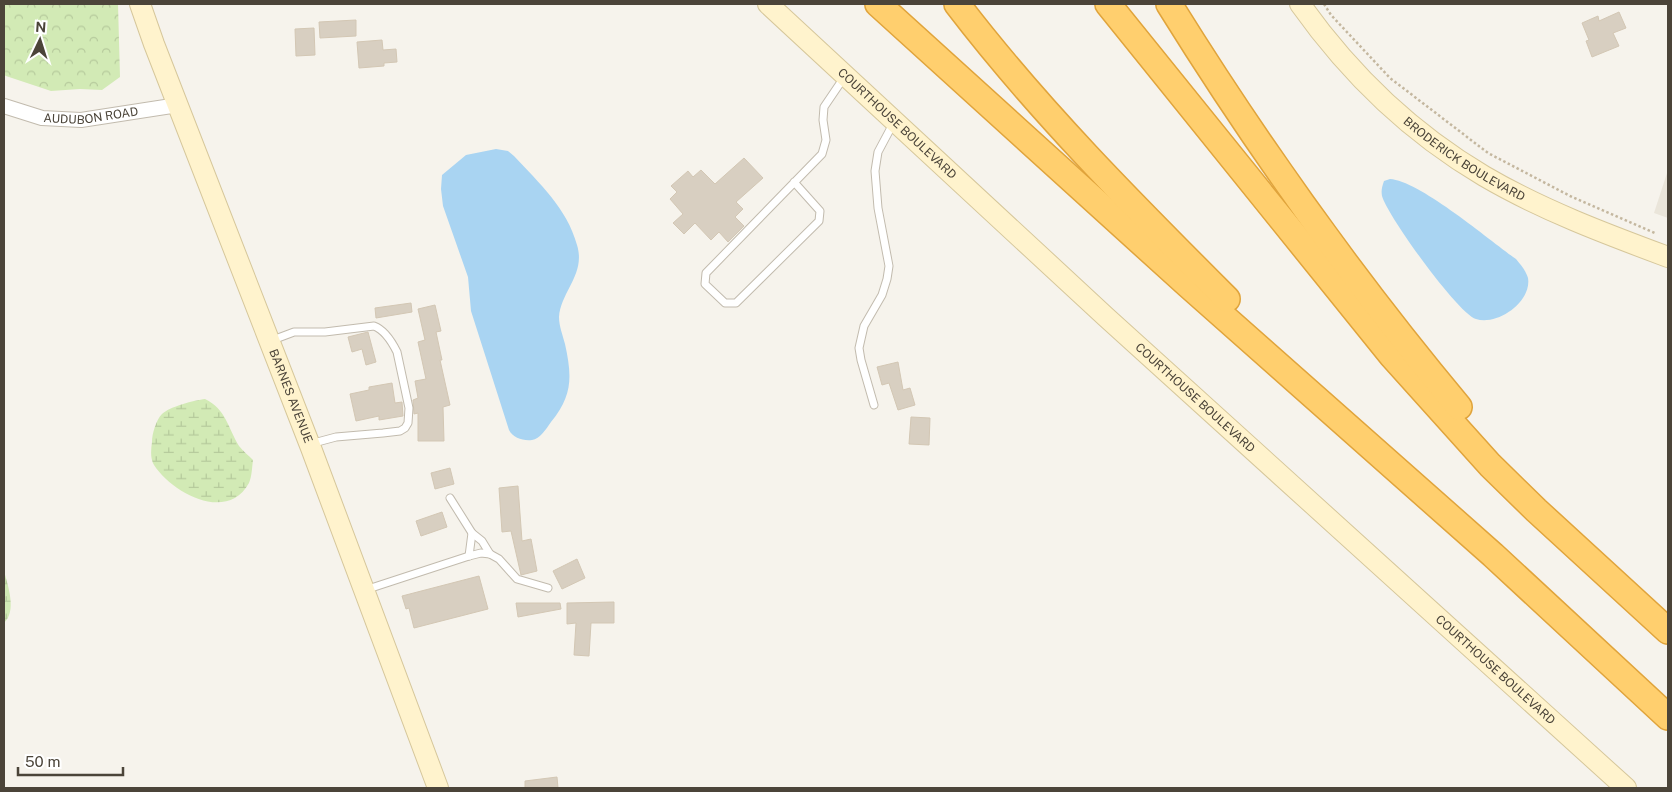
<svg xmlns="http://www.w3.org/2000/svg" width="1672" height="792" viewBox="0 0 1672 792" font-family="'Public Sans',sans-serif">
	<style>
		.residential { fill: #eae5da }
		.forest { fill: url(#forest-crowns) }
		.wetland { fill: url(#wetland-marsh) }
		.water { fill: #a9d4f2 }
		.building { fill: #d8cfc1; stroke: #d3c7b4 }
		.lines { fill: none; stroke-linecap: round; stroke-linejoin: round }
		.lane-casing { stroke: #c2bbae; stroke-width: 9 }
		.street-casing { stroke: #c2bbae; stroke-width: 16 }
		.secondary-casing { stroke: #d6c79b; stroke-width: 22 }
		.highway-casing { stroke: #e0a43c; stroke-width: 28 }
		.path { stroke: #c4b79f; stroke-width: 2.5; stroke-dasharray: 2.5 2.5; stroke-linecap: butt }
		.lane { stroke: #fff; stroke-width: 7 }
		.street { stroke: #fff; stroke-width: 14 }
		.secondary { stroke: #fff3cd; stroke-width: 20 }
		.highway { stroke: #ffcf6e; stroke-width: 25 }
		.labels { text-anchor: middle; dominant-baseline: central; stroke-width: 4.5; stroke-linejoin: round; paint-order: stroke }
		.street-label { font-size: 12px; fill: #4b4439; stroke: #fff }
	</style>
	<defs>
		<pattern id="forest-crowns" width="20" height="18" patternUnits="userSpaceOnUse" patternTransform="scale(1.25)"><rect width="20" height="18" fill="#d2eab5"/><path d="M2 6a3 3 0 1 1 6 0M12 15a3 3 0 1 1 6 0" fill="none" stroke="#b6ca9c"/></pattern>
		<pattern id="wetland-marsh" width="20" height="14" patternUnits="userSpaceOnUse" patternTransform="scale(1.25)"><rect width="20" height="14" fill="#d2eab5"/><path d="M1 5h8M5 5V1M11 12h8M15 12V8" fill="none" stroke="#b6ca9c"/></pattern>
	</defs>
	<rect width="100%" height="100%" fill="#f6f3ec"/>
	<path class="residential" d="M1668,170V218L1654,213Z"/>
	<path class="forest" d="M4,4H118L120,77L102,90L80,89L51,91L6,76L4,75Z"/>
	<g class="wetland">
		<path d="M205,399C226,409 228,428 239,446C243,451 249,456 253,460C252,467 252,476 249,483C227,523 172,493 154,465C150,458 151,450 152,442C152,434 156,420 162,414C169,407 195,400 205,399Z"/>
		<path d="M4,571C8,586 17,611 4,623Z"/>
	</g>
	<g class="water">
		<path d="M496,149L508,151L514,156C539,183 567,208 577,245C586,274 561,291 559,317C559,326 563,336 565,344C572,376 573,395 551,422C546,429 540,439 532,440C523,441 513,438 509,430L471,311L468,277L443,206L441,189L442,175L466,155Z"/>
		<path d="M1390,179C1420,181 1489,240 1516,259C1521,265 1526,271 1528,278C1532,302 1497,326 1476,319C1458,314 1387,215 1382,196C1381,190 1382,187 1384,181Z"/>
	</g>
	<g class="building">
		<path d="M1619,12L1626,28L1613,33L1619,46L1592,57L1586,41L1589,40L1582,23L1598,16L1599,21Z"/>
		<path d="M356,20V36L320,38L319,22Z"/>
		<path d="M314,28L315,55L296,56L295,29Z"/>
		<path d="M382,40L383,50L396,49L397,62L384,63V66L359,68L357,42Z"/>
		<path d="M744,158L763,178L736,202L743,209L735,217L744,226L728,242L719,232L711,240L695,223L684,234L673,223L683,214L670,199L677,192L671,186L688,171L693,177L701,170L715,184Z"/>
		<path d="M411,303L412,312L376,318L375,308Z"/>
		<path d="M435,305L441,331L436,332L442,360H440L450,405L443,407L444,441H418V413L414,414L413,400L418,398L415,381L426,379L418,342L425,340L418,309Z"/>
		<path d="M368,332L376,362L366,365L362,349L352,352L348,337Z"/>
		<path d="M898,362L903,390L910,388L915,405L898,410L889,383L882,385L877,367Z"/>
		<path d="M392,383L395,403L402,402L403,416L379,420V416L356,421L350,394L369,390V387Z"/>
		<path d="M911,417L930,418L929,445L909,444Z"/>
		<path d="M450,468L454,484L435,489L431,473Z"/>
		<path d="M518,486L522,541L531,539L537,571L521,575L511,531L502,532L499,488Z"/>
		<path d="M442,512L447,527L421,536L416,521Z"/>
		<path d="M577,559L585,578L562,589L553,571Z"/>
		<path d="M479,576L488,609L414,628L409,608L406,609L402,596Z"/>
		<path d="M614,602V623H591L589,656L574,655L576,623L567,624V603Z"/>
		<path d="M516,603H560L561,609L518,617Z"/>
		<path d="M557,777L558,788H525V781Z"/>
	</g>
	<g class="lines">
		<defs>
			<g id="lane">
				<path d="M794,182L820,211L819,221L736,303H725L705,284L706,273L822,154L826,140L823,120L824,107L845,76"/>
				<path d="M270,341L294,332H325L374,326C385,330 392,342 397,352L409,408L408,423L405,428L400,431L383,433L336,437L310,444"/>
				<path d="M874,405L861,360L859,348L864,326L882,295L887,279L889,266L878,208L875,171L878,152L894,122"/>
				<path d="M450,498L472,533L469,556"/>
				<path d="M472,533L482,541L490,554"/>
				<path d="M365,590L469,556L481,553L490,554L499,559L517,579L548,588"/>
			</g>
			<g id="street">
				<path id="s1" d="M4,106L42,118L81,120L178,105"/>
			</g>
			<g id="secondary">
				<path id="s2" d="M140,4L154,44L311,448L438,788"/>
				<path id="s3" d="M768,4L1106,317L1626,788"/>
				<path id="s4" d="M1300,4C1349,73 1411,133 1484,176C1542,210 1606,234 1668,257"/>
			</g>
			<g id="highway">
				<path d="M878,4L1188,285L1493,555L1668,717"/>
				<path d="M957,4C1038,110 1133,205 1227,299"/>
				<path d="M1108,4L1392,356L1490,465L1536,510L1668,631"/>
				<path d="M1169,4C1256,144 1353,280 1459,407"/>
			</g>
		</defs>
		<use href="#lane" class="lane-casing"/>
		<use href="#street" class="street-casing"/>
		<use href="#secondary" class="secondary-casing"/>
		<use href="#highway" class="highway-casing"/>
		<path class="path" d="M1324,4L1331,15L1390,78L1488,153L1572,197L1655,233"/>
		<use href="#lane" class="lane"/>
		<use href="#street" class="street"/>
		<use href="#secondary" class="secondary"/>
		<use href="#highway" class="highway"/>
	</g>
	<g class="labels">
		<g class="street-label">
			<text stroke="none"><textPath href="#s1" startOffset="89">AUDUBON ROAD</textPath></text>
			<text stroke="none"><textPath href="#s3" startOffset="176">COURTHOUSE BOULEVARD</textPath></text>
			<text stroke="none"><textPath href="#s4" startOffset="228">BRODERICK BOULEVARD</textPath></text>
			<text stroke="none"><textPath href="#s2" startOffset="420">BARNES AVENUE</textPath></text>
			<text stroke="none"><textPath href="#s3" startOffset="581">COURTHOUSE BOULEVARD</textPath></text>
			<text stroke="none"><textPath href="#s3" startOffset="986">COURTHOUSE BOULEVARD</textPath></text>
		</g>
	</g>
	<rect width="1672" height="792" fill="none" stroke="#4b4439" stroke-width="10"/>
	<g transform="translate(40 40) rotate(4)" stroke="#ffffff" stroke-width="4" paint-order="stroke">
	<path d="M0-4L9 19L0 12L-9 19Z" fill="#4b4439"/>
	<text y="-8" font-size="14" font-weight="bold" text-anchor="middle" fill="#4b4439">N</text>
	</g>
	<path d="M18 767v8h105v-8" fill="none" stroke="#4b4439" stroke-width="2.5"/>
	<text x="25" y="767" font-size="15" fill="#4b4439" stroke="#ffffff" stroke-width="4" paint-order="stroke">50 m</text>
</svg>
